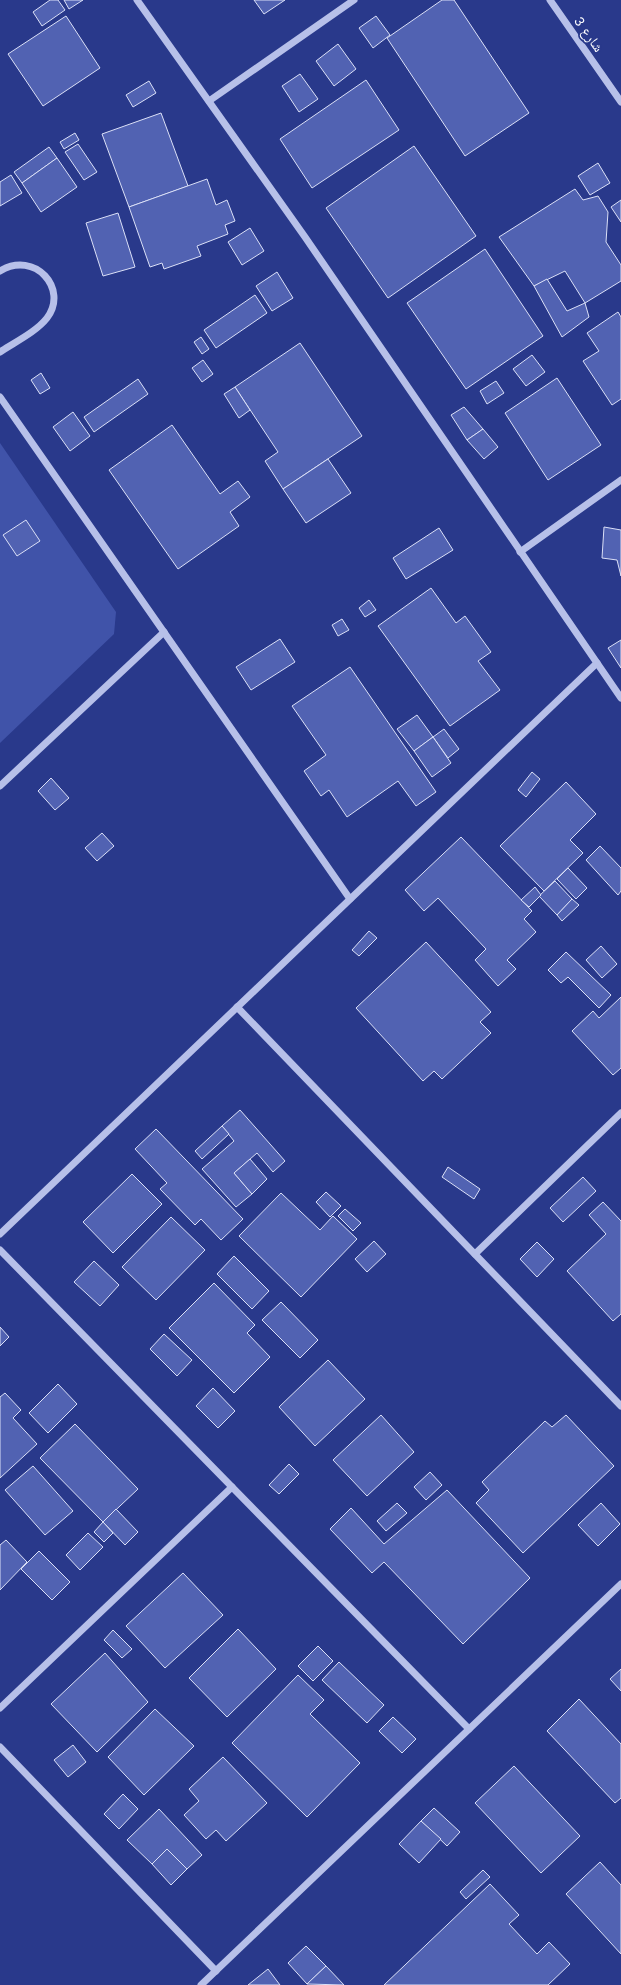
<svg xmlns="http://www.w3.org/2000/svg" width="621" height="1985" font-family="'Work Sans','Noto Naskh Arabic',sans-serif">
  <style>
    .green { fill: #4053a9 }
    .building { fill: #5162b2; stroke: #dbe0f7 }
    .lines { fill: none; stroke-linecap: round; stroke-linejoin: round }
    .minor { stroke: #b7c0e9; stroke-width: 7 }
    .labels { text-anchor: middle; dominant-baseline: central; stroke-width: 3.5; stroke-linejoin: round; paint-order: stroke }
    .street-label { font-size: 14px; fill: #fff; stroke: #29398b }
  </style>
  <rect width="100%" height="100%" fill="#29398b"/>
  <polygon class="green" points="0,443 116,612 114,634 0,743"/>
  <g class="building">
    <polygon points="50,0 58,0 65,10 42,26 33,12"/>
    <polygon points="64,0 83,0 69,9"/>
    <polygon points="254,0 285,0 264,14"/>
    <polygon points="442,0 454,0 529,113 465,156 387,38"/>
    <polygon points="66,16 100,68 43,106 8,54"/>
    <polygon points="376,16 390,35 373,48 359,28"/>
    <polygon points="338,44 356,69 334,86 316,61"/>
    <polygon points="300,74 318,99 299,112 282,86"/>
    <polygon points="366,80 399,130 312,188 280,139"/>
    <polygon points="149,81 156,93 133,107 126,95"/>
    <polygon points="161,113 188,186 129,207 102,134"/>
    <polygon points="75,133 79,140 64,149 60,142"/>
    <polygon points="78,144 97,172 84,180 65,152"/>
    <polygon points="414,146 476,236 388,298 326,208"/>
    <polygon points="49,147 57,158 22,183 14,172"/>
    <polygon points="57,158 77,187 41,212 22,183"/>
    <polygon points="598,163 610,183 590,195 578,176"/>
    <polygon points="11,175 22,193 0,206 0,182"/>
    <polygon points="207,179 216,205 227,200 235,221 225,225 228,234 197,246 201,256 164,269 162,263 150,267 129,207"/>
    <polygon points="575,189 583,200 598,196 608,212 606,242 621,265 621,281 585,303 565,271 534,286 499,237"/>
    <polygon points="621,200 621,222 611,207"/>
    <polygon points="118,213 135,267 103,276 86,223"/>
    <polygon points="250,228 264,251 242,265 228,242"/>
    <polygon points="485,249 543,336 466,389 407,303"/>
    <polygon points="277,272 293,298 272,311 256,286"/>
    <polygon points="547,279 567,311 585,303 589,317 562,337 534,286"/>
    <polygon points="255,295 267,313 216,348 204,330"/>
    <polygon points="618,312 621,317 621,399 612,405 583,361 599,351 587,333"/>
    <polygon points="201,337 209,349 202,354 194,342"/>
    <polygon points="300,343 362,436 283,489 265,461 278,452 235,387"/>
    <polygon points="532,355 545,372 526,386 513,369"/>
    <polygon points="203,360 213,374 202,382 192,368"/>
    <polygon points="41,373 50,388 40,394 31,380"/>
    <polygon points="557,378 601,445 548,480 505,413"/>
    <polygon points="138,379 148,394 94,432 84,417"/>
    <polygon points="496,381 504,393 487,404 480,391"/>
    <polygon points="235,387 250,410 239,418 224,394"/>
    <polygon points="464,407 483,429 467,440 451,415"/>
    <polygon points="73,412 90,436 70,451 53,427"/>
    <polygon points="172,425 220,494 238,481 250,497 230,512 239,526 178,569 109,470"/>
    <polygon points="483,429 498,447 484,459 467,440"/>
    <polygon points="328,459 351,493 306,523 283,489"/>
    <polygon points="26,520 40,541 17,556 3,535"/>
    <polygon points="604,527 621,530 621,576 617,560 602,558"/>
    <polygon points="439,528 453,550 406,579 393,558"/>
    <polygon points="431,588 456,623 465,616 491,652 478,661 500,690 450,726 378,626"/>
    <polygon points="369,600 376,610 365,617 359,608"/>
    <polygon points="342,619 349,630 338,636 332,625"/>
    <polygon points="280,639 295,662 251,690 236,667"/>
    <polygon points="621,640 621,668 608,648"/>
    <polygon points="350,667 436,792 416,806 398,781 347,817 329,790 321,796 304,771 326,755 292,706"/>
    <polygon points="417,715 433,737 414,751 397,729"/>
    <polygon points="444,729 459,749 448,758 433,737"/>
    <polygon points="433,737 451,763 432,777 414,751"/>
    <polygon points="532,772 540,779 526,797 518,790"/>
    <polygon points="51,778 69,798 55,810 38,791"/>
    <polygon points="566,782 596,814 570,840 583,853 544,891 500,846"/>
    <polygon points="102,833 114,846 97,861 85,848"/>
    <polygon points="461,837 532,911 524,919 536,932 507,960 516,969 498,986 475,960 486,949 438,898 424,911 405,890"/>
    <polygon points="600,846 621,868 621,891 618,895 586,860"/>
    <polygon points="568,868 587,888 576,899 557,879"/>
    <polygon points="555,881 572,899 557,915 539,896"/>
    <polygon points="535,887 541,895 529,907 521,900"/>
    <polygon points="572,899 579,905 562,921 557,915"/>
    <polygon points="369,931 377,938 359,956 352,950"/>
    <polygon points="426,942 491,1012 480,1022 491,1033 442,1079 434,1071 423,1081 356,1008"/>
    <polygon points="601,946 617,964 602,978 586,960"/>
    <polygon points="566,952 611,995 599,1008 568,977 561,983 548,970"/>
    <polygon points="621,997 621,1068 613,1075 572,1031 593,1011 599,1018"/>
    <polygon points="240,1110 285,1161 273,1172 257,1153 234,1173 252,1194 236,1207 202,1169 234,1141 222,1126"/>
    <polygon points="222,1126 229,1134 202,1159 195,1151"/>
    <polygon points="156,1129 243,1219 221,1240 201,1219 195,1225 160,1189 167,1183 135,1149"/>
    <polygon points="250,1159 267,1179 252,1194 234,1173"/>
    <polygon points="448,1167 480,1189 474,1199 442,1177"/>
    <polygon points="132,1174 162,1204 113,1253 83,1222"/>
    <polygon points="583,1177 596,1191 563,1222 550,1208"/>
    <polygon points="326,1192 341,1206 330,1217 316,1202"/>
    <polygon points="281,1193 320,1230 333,1216 357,1239 301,1297 239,1236"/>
    <polygon points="603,1202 621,1221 621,1314 613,1321 567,1271 606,1234 589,1215"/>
    <polygon points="345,1209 361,1223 353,1231 338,1216"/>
    <polygon points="171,1217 205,1250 156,1300 122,1267"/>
    <polygon points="374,1241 386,1254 367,1272 355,1259"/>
    <polygon points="537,1242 554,1259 537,1277 520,1259"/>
    <polygon points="234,1256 269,1291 252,1309 217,1274"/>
    <polygon points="94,1261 119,1285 100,1306 74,1282"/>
    <polygon points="214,1283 255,1325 247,1333 270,1357 234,1393 169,1328"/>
    <polygon points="281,1302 318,1340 300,1358 262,1320"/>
    <polygon points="0,1327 9,1337 0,1346"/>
    <polygon points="164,1334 192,1360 177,1376 150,1349"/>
    <polygon points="328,1360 365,1399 315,1446 279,1407"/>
    <polygon points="58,1384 77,1404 48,1433 29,1413"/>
    <polygon points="213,1388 235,1411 218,1428 196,1406"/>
    <polygon points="5,1393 21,1410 13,1418 37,1444 0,1478 0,1397"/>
    <polygon points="381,1415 414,1452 367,1496 333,1460"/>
    <polygon points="566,1415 614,1466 523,1553 476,1503 489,1490 482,1482 545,1421 552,1427"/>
    <polygon points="75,1424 138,1489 103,1522 40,1458"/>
    <polygon points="289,1464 299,1474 279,1494 269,1485"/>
    <polygon points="33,1466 73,1511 45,1535 5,1490"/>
    <polygon points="430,1472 442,1485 426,1500 414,1487"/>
    <polygon points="447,1490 530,1578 463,1644 384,1562 372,1573 330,1529 351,1508 384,1544"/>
    <polygon points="397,1503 407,1513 386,1531 377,1521"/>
    <polygon points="601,1503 620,1524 598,1546 578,1525"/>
    <polygon points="116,1509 138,1532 125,1545 103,1522"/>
    <polygon points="103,1522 113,1533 104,1542 94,1532"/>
    <polygon points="88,1533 103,1547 80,1570 66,1555"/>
    <polygon points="6,1540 27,1562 0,1590 0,1545"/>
    <polygon points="39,1551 70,1582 52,1600 21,1569"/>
    <polygon points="183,1573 223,1615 165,1668 126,1626"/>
    <polygon points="238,1629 276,1669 227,1717 189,1678"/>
    <polygon points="113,1630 132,1649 122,1658 104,1640"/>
    <polygon points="318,1646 333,1661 313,1681 298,1666"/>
    <polygon points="105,1653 148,1702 97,1752 51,1704"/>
    <polygon points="339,1662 384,1705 367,1723 322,1680"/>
    <polygon points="621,1669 621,1691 610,1679"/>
    <polygon points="298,1675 324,1700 310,1714 360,1763 307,1817 232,1743"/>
    <polygon points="579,1699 621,1744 621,1798 615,1803 547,1731"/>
    <polygon points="155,1709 194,1746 144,1795 108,1757"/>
    <polygon points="393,1717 416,1739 402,1753 379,1731"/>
    <polygon points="73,1745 86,1762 68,1777 54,1760"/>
    <polygon points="223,1757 267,1803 226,1841 216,1830 206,1839 184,1815 199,1801 189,1789"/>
    <polygon points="514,1766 580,1836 541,1873 475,1803"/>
    <polygon points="123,1794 138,1809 119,1829 104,1814"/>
    <polygon points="434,1808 460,1832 447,1846 421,1821"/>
    <polygon points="159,1809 202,1855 187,1869 167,1849 152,1864 127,1840"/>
    <polygon points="421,1821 441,1839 419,1863 399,1844"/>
    <polygon points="167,1849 187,1869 171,1885 152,1864"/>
    <polygon points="600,1862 621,1885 621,1954 566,1894"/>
    <polygon points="483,1870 490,1877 466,1899 460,1892"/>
    <polygon points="490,1884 519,1915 509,1924 537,1954 549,1942 570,1964 548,1985 384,1985"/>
    <polygon points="306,1946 326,1966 307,1984 288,1963"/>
    <polygon points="326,1966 344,1985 307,1984"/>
    <polygon points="268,1969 280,1985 248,1985"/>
  </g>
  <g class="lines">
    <g class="minor">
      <polyline points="137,0 305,237 621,698"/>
      <polyline points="550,0 621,102"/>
      <polyline points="209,101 354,0"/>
      <path d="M0 271C35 250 69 289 47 318 36 332 15 342 0 352"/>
      <polyline points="0,397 350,899"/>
      <polyline points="520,552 621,480"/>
      <polyline points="0,786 164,632"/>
      <polyline points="237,1007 621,1406"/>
      <polyline points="0,1234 597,663"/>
      <polyline points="0,1250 469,1729"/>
      <polyline points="475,1254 621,1113"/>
      <polyline points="0,1708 232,1487"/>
      <polyline points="0,1747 216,1971"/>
      <polyline points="201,1985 621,1584"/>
    </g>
  </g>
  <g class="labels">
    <g class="street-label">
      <text transform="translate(589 34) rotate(55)">شارع 3</text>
    </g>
  </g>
</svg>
